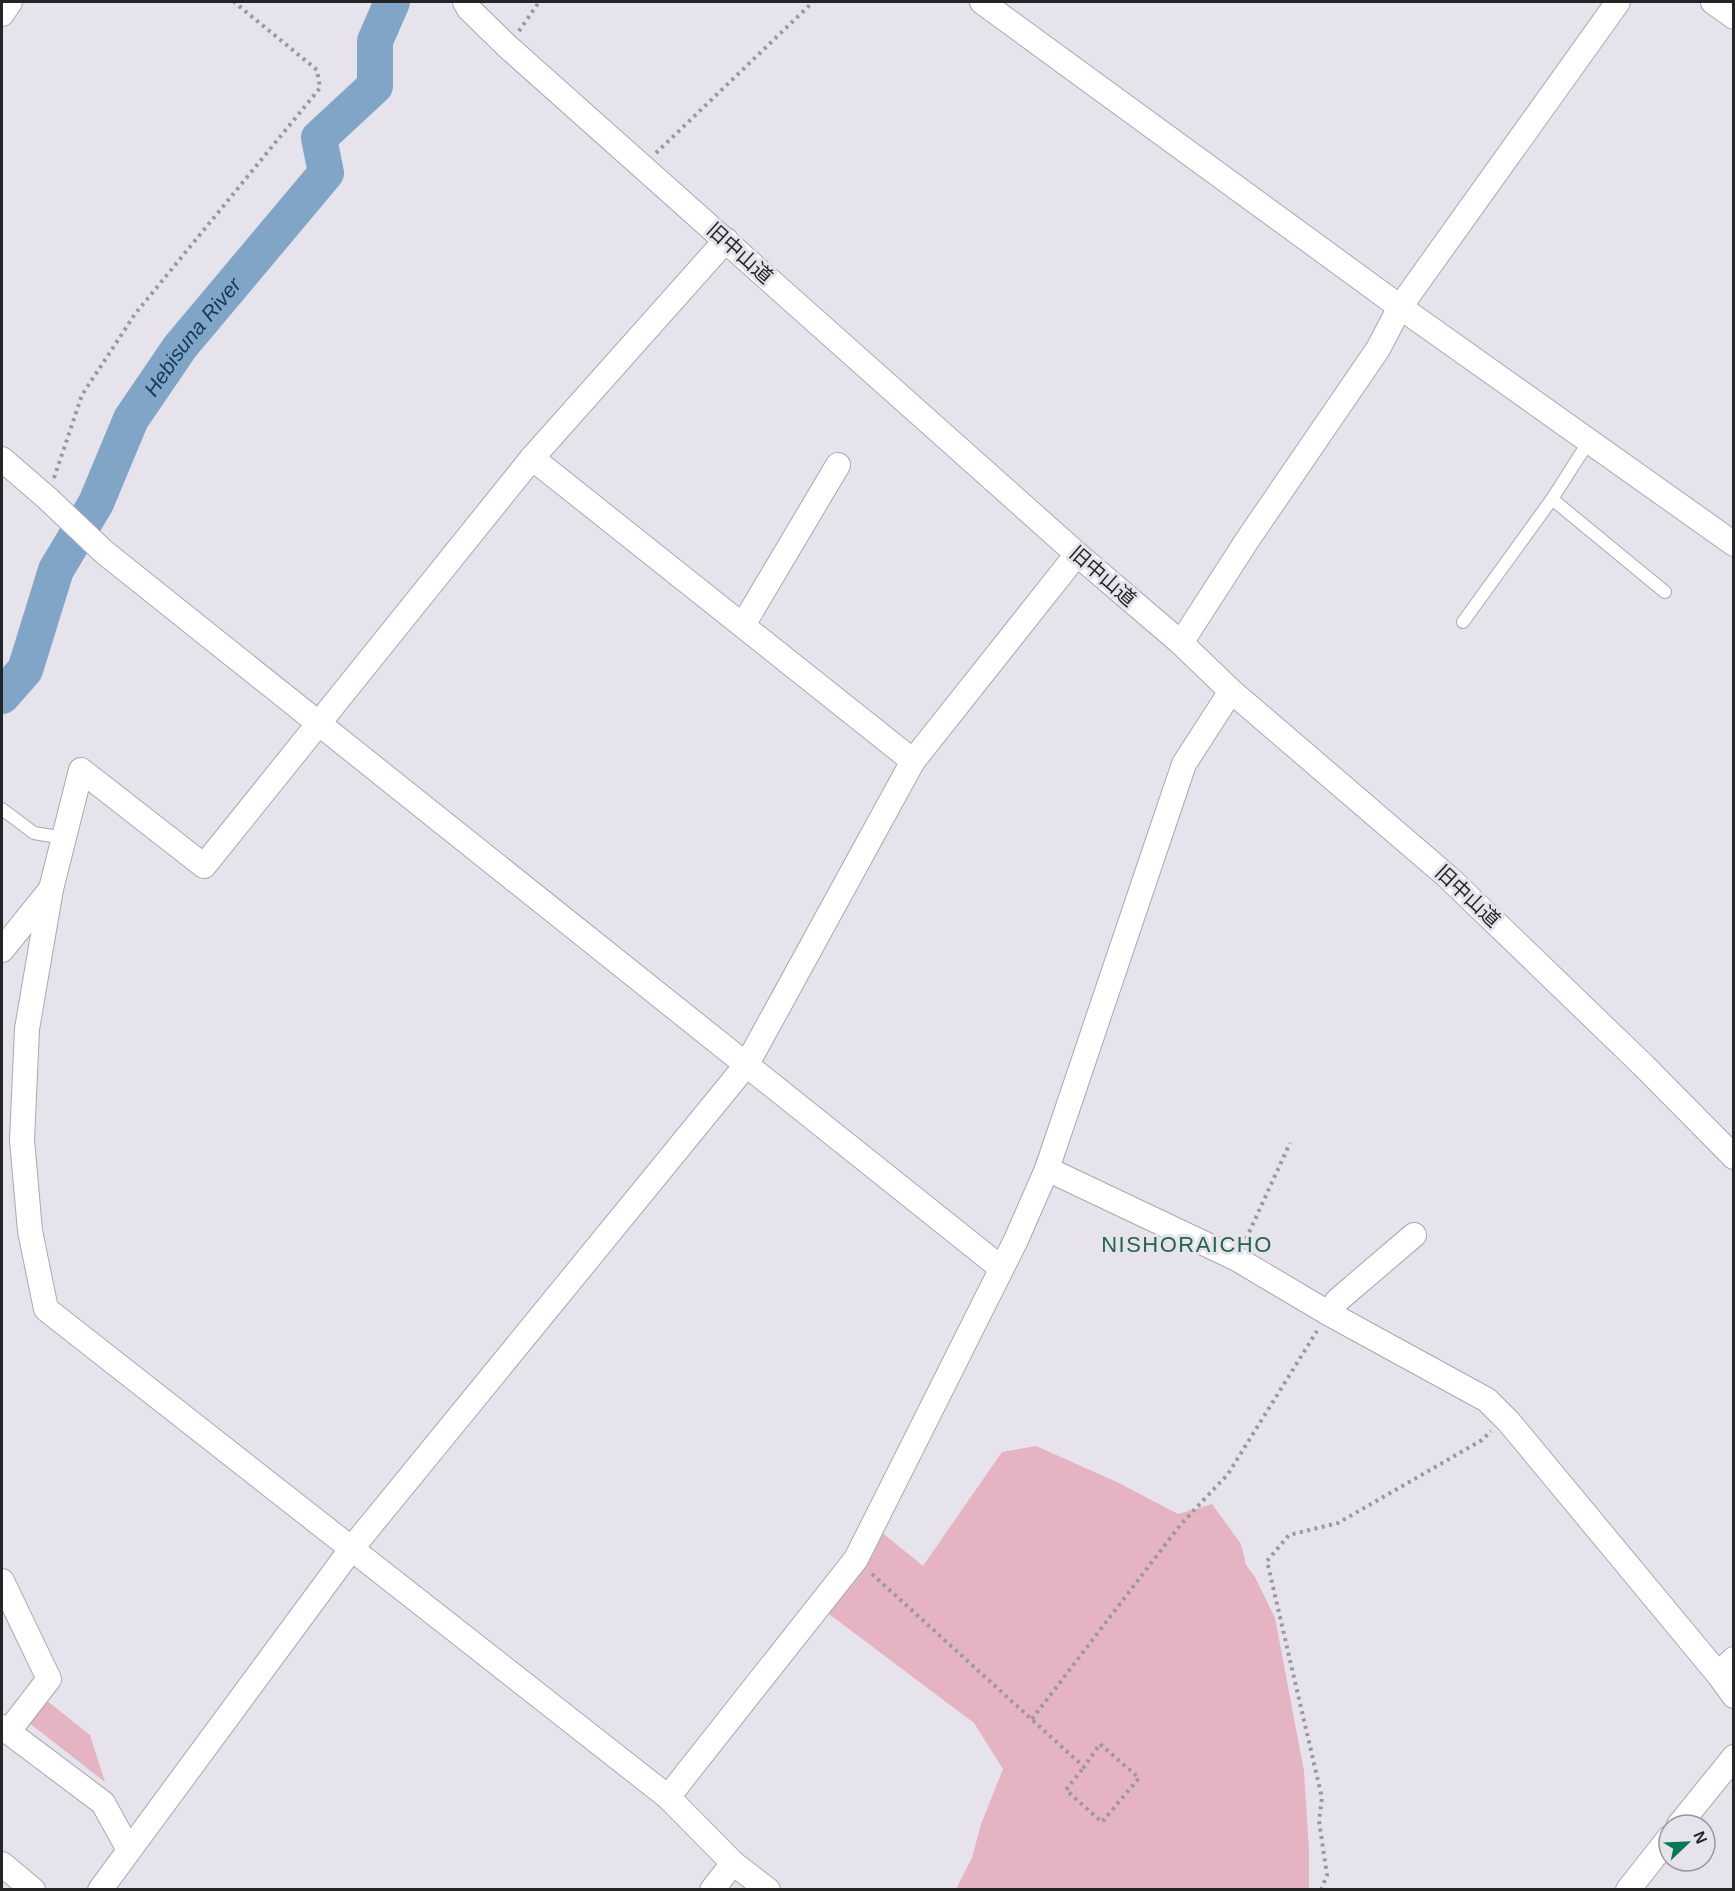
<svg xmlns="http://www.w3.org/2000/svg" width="1735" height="1891" font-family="Helvetica,'Noto Sans JP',sans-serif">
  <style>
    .green { fill: #e5b3c1 }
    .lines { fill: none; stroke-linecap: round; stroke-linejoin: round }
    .river { stroke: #81a5c7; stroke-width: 36 }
    .lane-casing { stroke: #aba7b0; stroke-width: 14 }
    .street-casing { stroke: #aba7b0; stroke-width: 26 }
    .path { stroke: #9a979f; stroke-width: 4; stroke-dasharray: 3 4.5; stroke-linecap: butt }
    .lane { stroke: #fff; stroke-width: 12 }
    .street { stroke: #fff; stroke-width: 24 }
    .labels { text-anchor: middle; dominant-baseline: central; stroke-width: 6; stroke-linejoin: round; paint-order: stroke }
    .street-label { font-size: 20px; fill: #252427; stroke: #e7e3ed }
    .water-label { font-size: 21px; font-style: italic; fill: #113a5c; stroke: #e7e3ed }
    .quarter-label { font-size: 22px; letter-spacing: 1.5px; fill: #23654a; stroke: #e7e3ed }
  </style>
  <rect width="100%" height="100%" fill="#e7e3ed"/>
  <g class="green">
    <polygon points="1036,1446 1117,1482 1178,1514 1212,1504 1241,1544 1246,1565 1255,1577 1275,1618 1304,1771 1309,1850 1309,1889 956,1889 972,1858 981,1824 1003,1769 974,1723 825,1611 880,1531 923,1566 1002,1452"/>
    <polygon points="46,1700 90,1735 105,1782 28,1722"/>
  </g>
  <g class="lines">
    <path class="river" id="s1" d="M2 696 25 670 56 570 96 503 131 419 180 347 326 173 319 138 375 86V41L392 2"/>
    <defs>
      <g id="lane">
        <polyline points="1552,499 1665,592"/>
        <polyline points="1463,622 1552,499 1589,441"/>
        <polyline points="2,809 34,833 64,838"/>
      </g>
      <g id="street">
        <polyline points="465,2 469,9 508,47 1077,554 1181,643 1231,691 1448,877 1643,1065 1734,1157"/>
        <polyline points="982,2 1400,307 1734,544"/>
        <polyline points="1713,2 1734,17"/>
        <polyline points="2,14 10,2"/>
        <polyline points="532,458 913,761"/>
        <polyline points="2,459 47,498 104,552 1001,1268"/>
        <polyline points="743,625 838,465"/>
        <polyline points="1181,643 1248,539 1378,349 1400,307 1618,2"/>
        <polyline points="51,889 27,1029 22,1140 30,1231 46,1309 668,1797 733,1863 768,1890"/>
        <polyline points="2,950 51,889 81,770 204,866 532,458 726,240"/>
        <polyline points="1047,1169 1237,1259 1328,1313 1487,1400 1509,1422 1718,1674 1734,1696"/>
        <polyline points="1328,1313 1338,1300 1414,1235"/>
        <polyline points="2,1581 49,1679 8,1732"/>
        <polyline points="1718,1674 1734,1659"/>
        <polyline points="2,1727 103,1803 129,1850"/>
        <polyline points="668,1797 856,1559 1016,1240 1047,1169 1184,764 1231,691"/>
        <polyline points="1679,1825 1734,1757"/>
        <polyline points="2,1864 33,1890"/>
        <polyline points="100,1890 352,1548 747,1064 913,761 1077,554"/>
        <polyline points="712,1890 733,1863"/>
        <polyline points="1628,1890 1669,1838"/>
      </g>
    </defs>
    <use href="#lane" class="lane-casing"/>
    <use href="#street" class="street-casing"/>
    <g class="path">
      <polyline points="519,31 539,2"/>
      <polyline points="656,153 813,2"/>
      <polyline points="54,478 82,395 135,314 320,88 317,70 234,2"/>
      <polyline points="1246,1239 1290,1143"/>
      <polyline points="872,1574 1084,1767 1100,1744 1139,1778 1102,1822 1066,1790 1084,1767"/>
      <polyline points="1032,1719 1181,1524 1228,1474 1317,1331"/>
      <polyline points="1321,1890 1327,1875 1319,1821 1322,1798 1267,1561 1289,1535 1338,1523 1482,1440 1491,1431"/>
    </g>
    <use href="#lane" class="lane"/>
    <use href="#street" class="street"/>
  </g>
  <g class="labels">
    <g class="street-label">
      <text transform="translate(740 253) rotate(42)">旧中山道</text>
      <text transform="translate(1103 576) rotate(41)">旧中山道</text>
      <text transform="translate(1468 896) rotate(43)">旧中山道</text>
    </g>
    <g class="water-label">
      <text stroke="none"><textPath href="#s1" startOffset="411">Hebisuna River</textPath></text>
    </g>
    <g class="quarter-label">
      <text x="1187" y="1244">NISHORAICHO</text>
    </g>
  </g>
  <rect width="1735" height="1891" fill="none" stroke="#252427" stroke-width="6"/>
  <g transform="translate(1687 1843) rotate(67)"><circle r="28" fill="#e7e3ed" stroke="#99979e" stroke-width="1.5"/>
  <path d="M0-4.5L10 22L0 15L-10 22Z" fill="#057955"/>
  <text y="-9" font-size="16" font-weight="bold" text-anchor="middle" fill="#252427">N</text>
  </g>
</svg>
